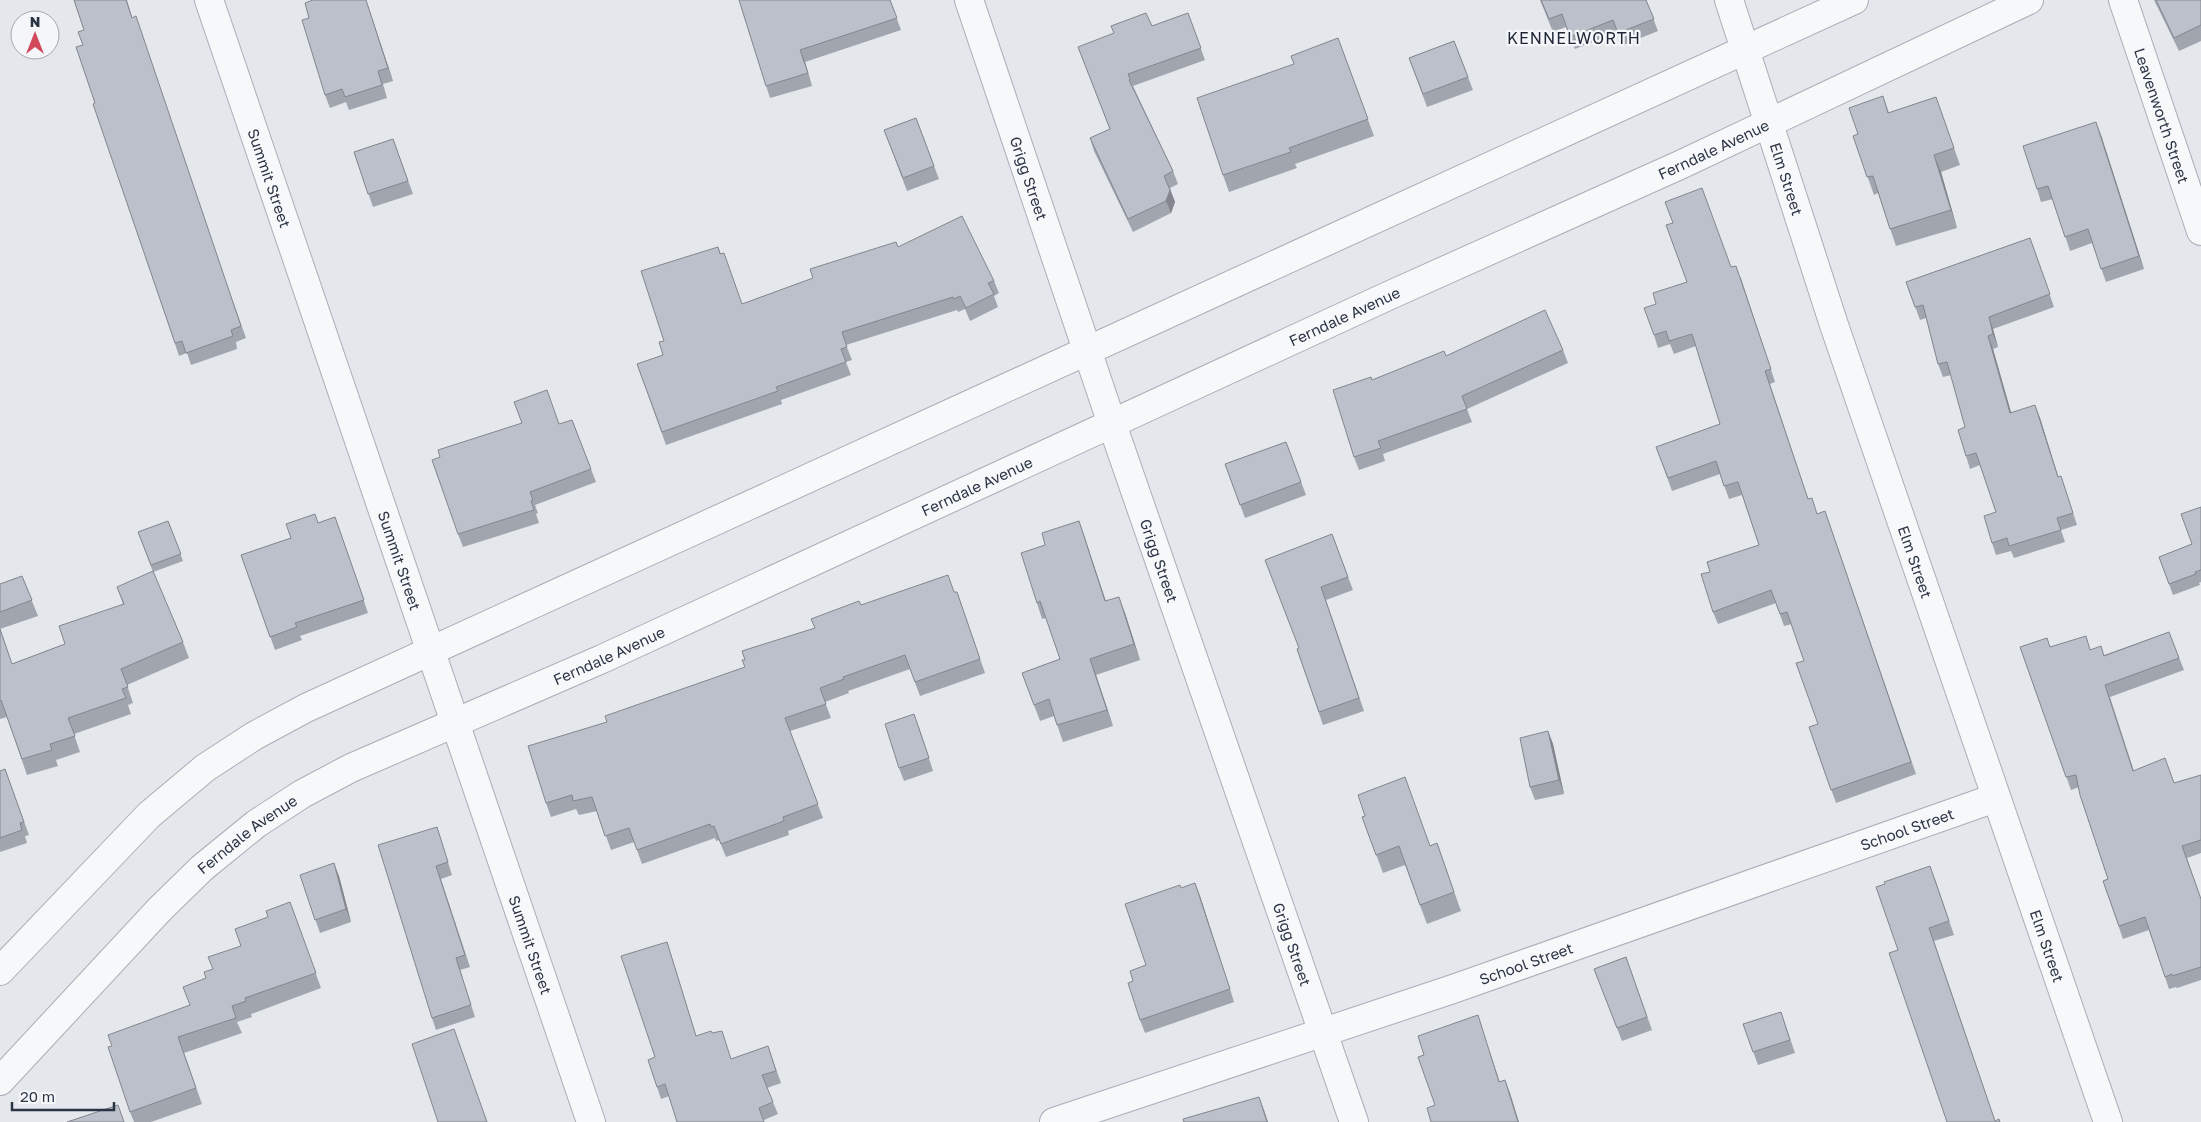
<svg xmlns="http://www.w3.org/2000/svg" width="2201" height="1122" font-family="'Golos Text',sans-serif">
  <style>
    .lines { fill: none; stroke-linecap: round; stroke-linejoin: round }
    .minor-casing { stroke: #a9aeb7; stroke-width: 30 }
    .minor { stroke: #f7f8fa; stroke-width: 28 }
    .wall { fill: #a1a5ae }
    .shaded-wall { fill: #83868d }
    .building { fill: #bbc0ca; stroke: #83868d }
    .labels { text-anchor: middle; dominant-baseline: central; stroke-width: 4.5; stroke-linejoin: round; paint-order: stroke }
    .street-label { font-size: 15px; fill: #2b3445; stroke: #f4f6f9 }
    .neighbourhood-label { font-size: 16px; letter-spacing: 1px; fill: #1d2536; stroke: #f4f6f9 }
  </style>
  <rect width="100%" height="100%" fill="#e4e7ec"/>
  <g class="lines">
    <defs>
      <g id="minor">
        <path id="s1" d="M209 0 591 1122"/>
        <path id="s2" d="M969 0 1112 424 1354 1122"/>
        <path id="s3" d="M1729 0 1834 325 2108 1122"/>
        <path id="s4" d="M2123 0 2201 231"/>
        <polyline points="0,971 149,815 205,768 254,736 306,708 1854,0"/>
        <path id="s5" d="M0 1081 160 909 202 868 256 824 302 794 351 768 602 659 1388 296 1680 165 2029 0"/>
        <path id="s6" d="M1054 1122 1453 989 1995 798"/>
      </g>
    </defs>
    <use href="#minor" class="minor-casing"/>
    <use href="#minor" class="minor"/>
  </g>
  <g class="wall">
    <polygon points="74,0 127,0 132,17 246,338 236,342 237,349 191,365 187,353 179,356 95,103 83,45 84,30"/>
    <polygon points="366,0 393,81 383,84 387,98 349,110 346,102 330,108 325,95"/>
    <polygon points="739,0 890,0 901,30 805,62 812,86 770,98"/>
    <polygon points="1540,0 1646,0 1658,31 1623,45 1618,32 1575,49 1566,27 1553,32"/>
    <polygon points="2154,0 2201,0 2201,41 2179,51"/>
    <polygon points="1188,13 1205,60 1133,86 1173,171 1178,184 1170,188 1175,202 1171,213 1133,232 1094,151 1090,138 1110,129 1078,47 1152,26"/>
    <polygon points="1338,38 1374,136 1295,164 1297,168 1229,192 1223,175 1294,64"/>
    <polygon points="1454,41 1473,90 1427,107 1409,58"/>
    <polygon points="1883,96 1889,113 1936,97 1960,165 1941,172 1957,228 1896,246 1878,193 1874,195 1853,136 1858,134"/>
    <polygon points="916,118 939,179 907,191 884,130"/>
    <polygon points="2101,135 2144,269 2106,282 2092,243 2070,251 2053,199 2041,202 2037,189"/>
    <polygon points="393,139 413,194 373,207 354,152"/>
    <polygon points="2030,238 2054,307 1993,329 1998,347 1993,349 2011,413 2040,418 2058,476 2065,488 2077,525 2061,530 2065,542 2014,558 2011,551 1996,555 1992,543 1996,512 1980,465 1970,469 1966,456 1965,427 1951,375 1943,377 1938,364 1926,318 1920,320 1906,282"/>
    <polygon points="718,247 742,304 898,247 994,281 999,293 994,296 998,307 970,321 965,309 958,312 957,310 846,345 852,360 846,362 851,375 781,400 782,404 666,445 637,364 663,355 664,341"/>
    <polygon points="1731,267 1741,278 1775,382 1770,384 1808,499 1817,514 1825,511 1916,774 1836,803 1809,727 1818,724 1804,661 1792,624 1784,626 1776,603 1718,624 1713,612 1710,572 1759,545 1742,495 1729,499 1720,474 1672,491 1656,447 1720,424 1696,346 1674,354 1670,344 1658,348 1654,335 1656,304"/>
    <polygon points="1563,350 1568,363 1467,409 1472,422 1383,454 1385,461 1359,470 1354,457 1372,380 1446,356"/>
    <polygon points="572,420 596,482 535,505 538,513 536,514 539,523 463,547 458,534 559,424"/>
    <polygon points="1286,442 1306,495 1245,518 1225,464"/>
    <polygon points="2201,507 2201,582 2199,583 2200,585 2173,595 2159,557 2192,544"/>
    <polygon points="335,517 368,613 300,636 302,640 275,650 241,555 291,538 318,523"/>
    <polygon points="168,521 183,561 153,572 138,532"/>
    <polygon points="1079,521 1106,601 1125,613 1140,660 1096,675 1113,726 1063,742 1054,716 1040,721 1022,673 1060,659 1046,618 1042,619 1037,603 1045,545"/>
    <polygon points="1332,534 1353,590 1326,600 1364,711 1323,725 1297,649 1299,649"/>
    <polygon points="22,576 38,616 0,629 12,664 65,644 123,604 117,587 183,642 189,658 127,685 133,703 128,705 131,714 74,734 80,752 56,760 58,766 27,775 7,717 0,719 0,584"/>
    <polygon points="957,592 985,673 920,696 910,669 848,691 849,693 825,702 831,718 790,731 823,818 788,831 789,835 726,857 719,840 716,841 715,838 642,864 634,842 611,850 597,811 579,815 576,809 551,817 546,803 607,722 745,667 745,660 815,628 861,605"/>
    <polygon points="2169,632 2184,670 2110,697 2134,771 2174,783 2201,775 2201,853 2187,858 2201,899 2201,980 2177,988 2176,987 2169,989 2149,930 2123,939 2103,881 2108,879 2079,787 2071,790 2020,647 2091,649 2104,655"/>
    <polygon points="919,727 933,771 904,781 899,768"/>
    <polygon points="1548,731 1553,744 1564,794 1535,800 1530,787"/>
    <polygon points="5,769 29,835 25,836 27,843 0,852 0,771"/>
    <polygon points="1362,817 1430,846 1437,843 1461,911 1427,924 1405,865 1383,873"/>
    <polygon points="437,827 452,875 441,879 470,967 460,970 475,1017 436,1030 432,1018"/>
    <polygon points="300,875 339,876 351,922 320,933"/>
    <polygon points="1935,879 1954,935 1934,941 1995,1121 2001,1122 1947,1122 1898,950 1885,884"/>
    <polygon points="1181,888 1200,896 1234,1002 1145,1033 1140,1020 1133,981 1146,965"/>
    <polygon points="290,902 321,988 251,1014 252,1017 237,1022 242,1033 184,1053 202,1104 151,1122 134,1122 130,1112 112,1046 190,1005 213,969 241,946 268,917"/>
    <polygon points="667,942 696,1036 712,1033 731,1059 768,1046 781,1083 767,1088 778,1114 764,1120 669,1096 661,1099 657,1087 655,1057"/>
    <polygon points="1626,957 1652,1030 1622,1041 1594,969"/>
    <polygon points="1781,1012 1795,1053 1758,1065 1743,1024"/>
  </g>
  <g class="shaded-wall">
    <polygon points="366,0 393,81 388,68"/>
    <polygon points="800,50 805,62 812,86 808,73"/>
    <polygon points="2096,122 2101,135 2144,269 2139,256"/>
    <polygon points="1934,155 1941,172 1957,228 1951,210"/>
    <polygon points="1170,190 1175,202 1171,213 1166,201"/>
    <polygon points="1989,317 1993,329 1998,347 1993,334"/>
    <polygon points="1988,336 1993,349 2015,426 2010,413"/>
    <polygon points="2035,405 2040,418 2062,489 2058,477"/>
    <polygon points="1079,521 1085,538 1111,618 1105,601"/>
    <polygon points="1119,597 1125,613 1140,660 1134,644"/>
    <polygon points="1090,659 1096,675 1113,726 1107,710"/>
    <polygon points="1548,731 1553,744 1564,794 1559,780"/>
    <polygon points="334,863 339,876 351,922 346,909"/>
    <polygon points="1195,883 1200,896 1234,1002 1230,989"/>
    <polygon points="1478,1015 1482,1028 1504,1095 1499,1082"/>
    <polygon points="1505,1080 1510,1093 1519,1122 1518,1122"/>
    <polygon points="1259,1097 1264,1110 1268,1122 1267,1122"/>
  </g>
  <g class="building">
    <polygon points="74,0 126,0 132,18 136,16 241,326 231,330 233,336 186,353 182,341 175,343 93,104 95,103 76,47 83,45 78,32 84,30"/>
    <polygon points="313,0 366,0 388,68 378,71 382,85 345,97 342,89 325,95 302,20 309,18 305,3"/>
    <polygon points="739,0 890,0 897,18 800,50 808,73 766,86"/>
    <polygon points="1541,0 1646,0 1654,19 1618,33 1613,20 1570,37 1562,14 1549,19"/>
    <polygon points="2156,0 2201,0 2201,25 2174,38"/>
    <polygon points="1146,13 1152,26 1188,13 1201,48 1128,74 1130,79 1129,80 1173,171 1164,176 1170,190 1166,201 1128,219 1090,138 1110,129 1078,47 1114,33 1111,26"/>
    <polygon points="1338,38 1368,119 1289,148 1291,152 1223,175 1197,98 1294,64 1291,56"/>
    <polygon points="1454,41 1468,77 1423,94 1409,58"/>
    <polygon points="1883,96 1888,113 1936,97 1954,148 1934,155 1951,210 1890,229 1873,176 1867,177 1853,136 1858,134 1849,108"/>
    <polygon points="916,118 934,166 903,178 884,130"/>
    <polygon points="2096,122 2139,256 2101,269 2088,229 2065,237 2048,186 2037,189 2023,146"/>
    <polygon points="393,139 408,181 368,194 354,152"/>
    <polygon points="1702,188 1731,267 1736,266 1771,369 1765,371 1808,499 1812,498 1817,514 1825,511 1911,762 1831,790 1809,727 1818,724 1796,663 1804,661 1787,612 1780,614 1771,590 1713,612 1701,574 1710,572 1707,562 1759,545 1738,482 1724,486 1716,461 1668,478 1656,447 1720,424 1692,334 1669,341 1666,331 1654,335 1644,308 1656,304 1653,293 1687,282 1666,225 1673,223 1665,202"/>
    <polygon points="962,216 994,281 988,283 994,294 966,308 960,296 954,299 953,297 842,332 847,347 841,349 846,362 776,387 778,391 662,432 637,364 663,355 659,342 664,341 641,271 718,247 720,254 724,253 742,304 813,278 810,269 896,242 898,247"/>
    <polygon points="2030,238 2050,294 1989,317 1993,334 1988,336 2010,413 2035,405 2058,477 2061,476 2073,513 2057,518 2061,530 2009,546 2007,538 1992,543 1984,516 1996,512 1976,453 1966,456 1958,430 1965,427 1947,362 1938,364 1923,305 1915,307 1906,282"/>
    <polygon points="1545,310 1563,350 1462,396 1467,409 1378,441 1381,448 1354,457 1333,390 1371,377 1372,380 1444,351 1446,356"/>
    <polygon points="547,390 559,424 572,420 591,469 530,492 533,500 531,501 534,510 458,534 432,460 440,457 438,450 522,423 514,402"/>
    <polygon points="1286,442 1301,482 1240,505 1225,464"/>
    <polygon points="2201,507 2201,570 2195,572 2196,574 2169,584 2159,557 2192,544 2181,514"/>
    <polygon points="315,514 318,523 335,517 364,600 295,623 297,627 270,637 241,555 291,538 286,524"/>
    <polygon points="168,521 181,554 151,565 138,532"/>
    <polygon points="1079,521 1105,601 1119,597 1134,644 1090,659 1107,710 1057,725 1049,699 1034,705 1022,673 1060,659 1040,601 1037,603 1021,553 1045,545 1042,533"/>
    <polygon points="1332,534 1348,577 1321,587 1359,698 1319,712 1297,649 1299,648 1265,560"/>
    <polygon points="153,571 183,642 121,669 128,687 122,689 126,698 68,718 75,736 50,744 52,750 22,759 1,700 0,701 0,629 12,664 65,644 59,626 124,604 117,587"/>
    <polygon points="948,575 954,592 957,592 980,659 915,682 905,655 843,677 844,679 820,688 826,704 785,718 818,804 783,817 784,821 721,844 714,826 711,827 710,824 637,850 629,828 605,836 592,797 573,801 572,795 546,803 528,746 607,722 605,716 745,667 742,660 745,660 742,651 815,628 811,619 859,601 861,605"/>
    <polygon points="22,576 32,600 0,612 0,584"/>
    <polygon points="2169,632 2179,658 2105,685 2133,771 2165,758 2174,783 2201,775 2201,840 2182,846 2201,899 2201,967 2172,976 2172,974 2165,977 2145,917 2119,926 2103,881 2108,879 2080,795 2076,775 2066,777 2020,647 2047,638 2050,647 2086,636 2090,650 2101,646 2104,656"/>
    <polygon points="914,714 929,758 899,768 885,724"/>
    <polygon points="1548,731 1559,780 1530,787 1520,738"/>
    <polygon points="5,769 24,822 20,823 22,830 0,838 0,771"/>
    <polygon points="1405,777 1430,846 1437,843 1454,892 1420,905 1399,846 1376,855 1362,817 1365,816 1358,795"/>
    <polygon points="437,827 448,862 436,866 465,955 456,958 471,1005 432,1018 378,845"/>
    <polygon points="334,863 346,909 315,920 300,875"/>
    <polygon points="1930,866 1949,921 1929,928 1995,1121 1999,1119 2000,1122 1947,1122 1889,953 1898,950 1876,887 1885,884 1884,882"/>
    <polygon points="1195,883 1230,989 1140,1020 1128,983 1133,981 1130,971 1146,965 1125,904 1180,885 1181,888"/>
    <polygon points="290,902 316,973 245,998 246,1001 232,1006 236,1018 178,1037 196,1088 130,1112 108,1047 112,1046 108,1035 190,1005 183,987 206,978 204,972 213,969 208,957 241,946 235,929 268,917 266,911"/>
    <polygon points="667,942 696,1036 711,1031 712,1033 722,1031 731,1059 768,1046 776,1071 762,1075 773,1102 759,1108 764,1122 677,1122 665,1084 657,1087 648,1060 655,1057 621,956"/>
    <polygon points="1626,957 1647,1017 1617,1028 1594,969"/>
    <polygon points="1781,1012 1790,1040 1753,1052 1743,1024"/>
    <polygon points="1478,1015 1499,1082 1505,1080 1518,1122 1431,1122 1427,1108 1435,1105 1418,1057 1424,1055 1418,1036"/>
    <polygon points="454,1029 487,1122 438,1122 412,1044"/>
    <polygon points="1259,1097 1267,1122 1184,1122 1183,1119"/>
    <polygon points="118,1105 124,1122 67,1122"/>
  </g>
  <g class="labels">
    <g class="street-label">
      <text stroke="none"><textPath href="#s4" startOffset="122">Leavenworth Street</textPath></text>
      <text stroke="none"><textPath href="#s5" startOffset="1970">Ferndale Avenue</textPath></text>
      <text stroke="none"><textPath href="#s1" startOffset="188">Summit Street</textPath></text>
      <text stroke="none"><textPath href="#s3" startOffset="188">Elm Street</textPath></text>
      <text stroke="none"><textPath href="#s2" startOffset="188">Grigg Street</textPath></text>
      <text stroke="none"><textPath href="#s5" startOffset="1565">Ferndale Avenue</textPath></text>
      <text stroke="none"><textPath href="#s5" startOffset="1160">Ferndale Avenue</textPath></text>
      <text stroke="none"><textPath href="#s1" startOffset="592">Summit Street</textPath></text>
      <text stroke="none"><textPath href="#s2" startOffset="592">Grigg Street</textPath></text>
      <text stroke="none"><textPath href="#s3" startOffset="592">Elm Street</textPath></text>
      <text stroke="none"><textPath href="#s5" startOffset="755">Ferndale Avenue</textPath></text>
      <text stroke="none"><textPath href="#s6" startOffset="902">School Street</textPath></text>
      <text stroke="none"><textPath href="#s5" startOffset="350">Ferndale Avenue</textPath></text>
      <text stroke="none"><textPath href="#s2" startOffset="998">Grigg Street</textPath></text>
      <text stroke="none"><textPath href="#s1" startOffset="998">Summit Street</textPath></text>
      <text stroke="none"><textPath href="#s3" startOffset="998">Elm Street</textPath></text>
      <text stroke="none"><textPath href="#s6" startOffset="498">School Street</textPath></text>
    </g>
    <g class="neighbourhood-label">
      <text x="1574" y="38">KENNELWORTH</text>
    </g>
  </g>
  <g transform="translate(35 35)"><circle r="24" fill="#f4f6f9" stroke="#a4a8b1"/>
  <path d="M0-4L9 19L0 12L-9 19Z" fill="#d1495b"/>
  <text y="-8" font-size="14" font-weight="bold" text-anchor="middle" fill="#2b3445">N</text>
  </g>
  <path d="M12 1102v8h102v-8" fill="none" stroke="#2b3445" stroke-width="2.5"/>
  <text x="20" y="1102" font-size="15" fill="#2b3445" stroke="#f4f6f9" stroke-width="4" paint-order="stroke">20 m</text>
</svg>
